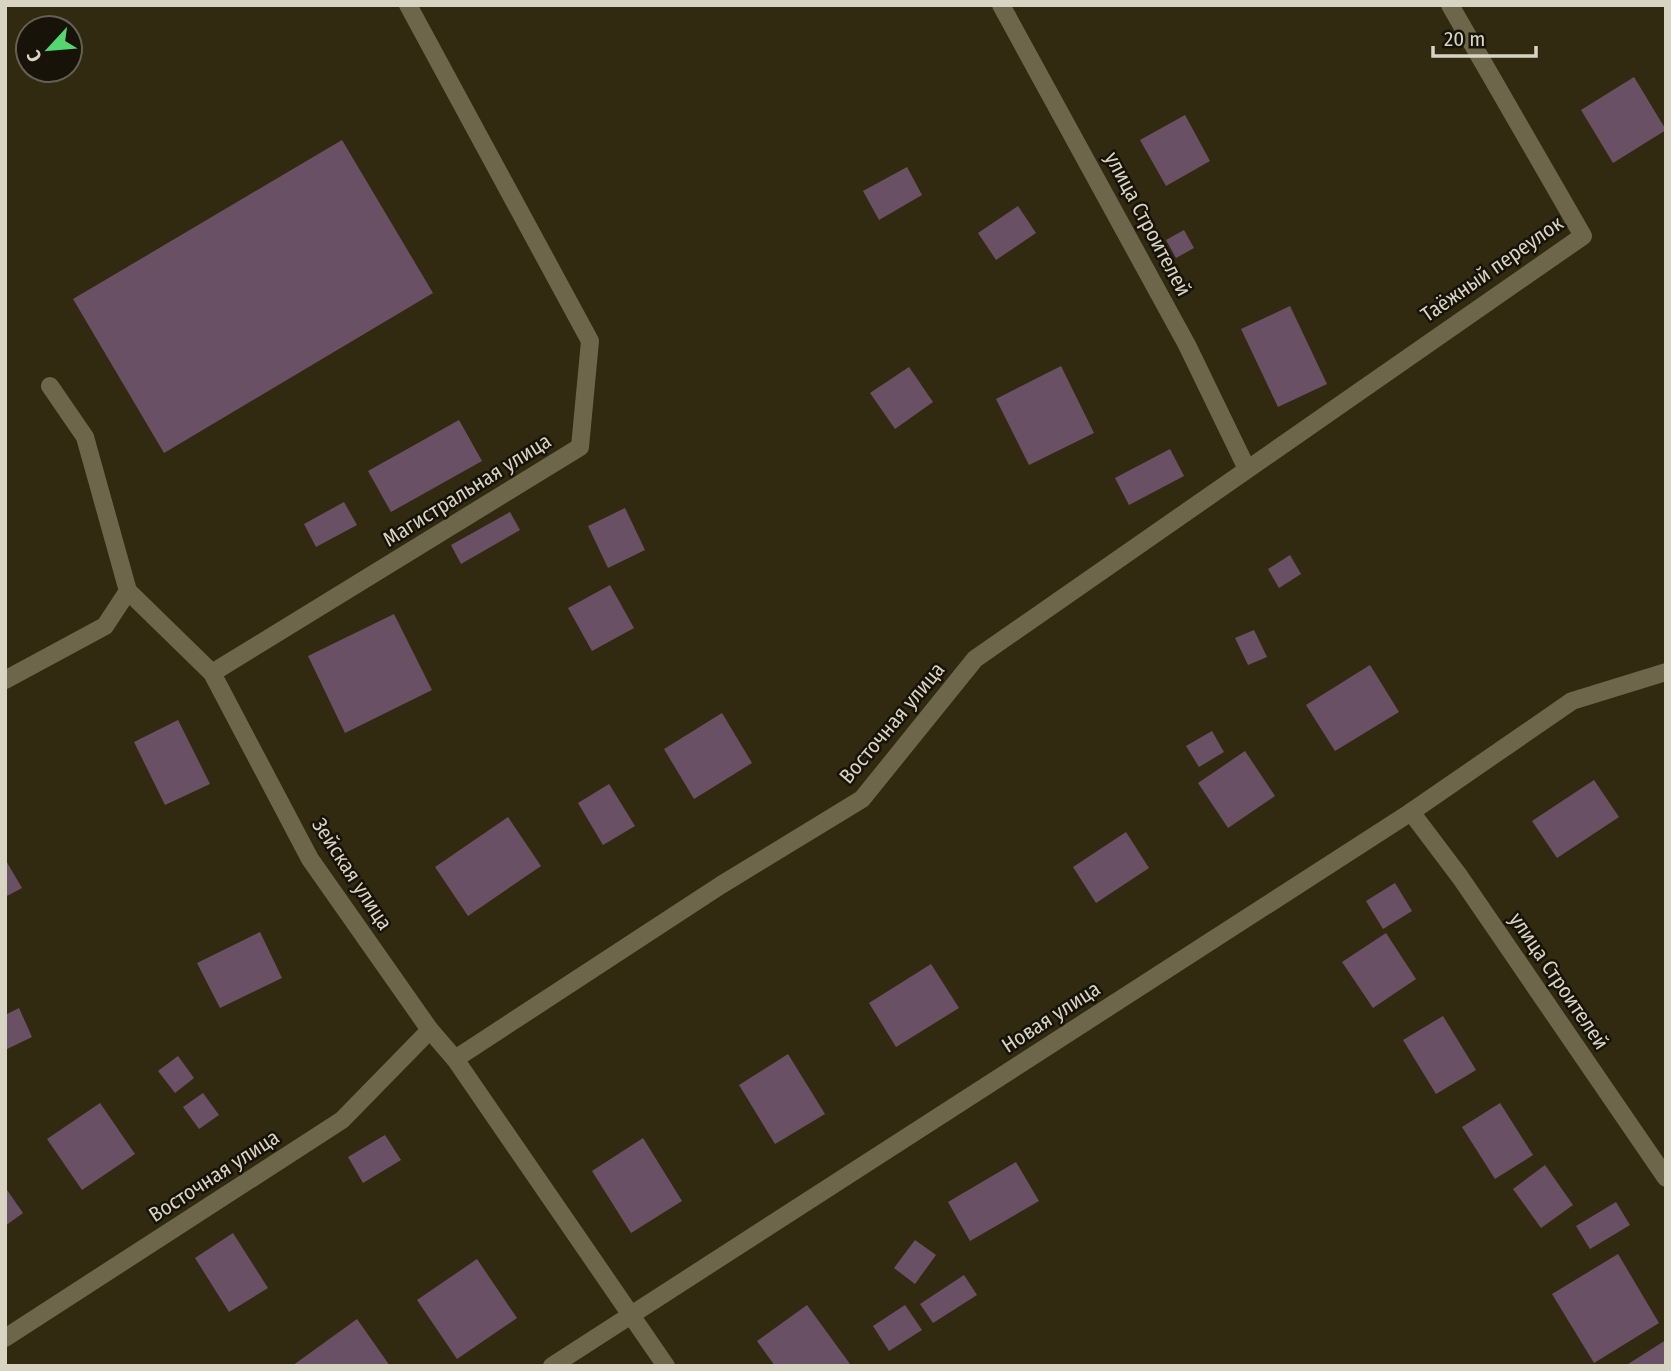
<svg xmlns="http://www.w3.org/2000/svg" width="1671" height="1371" font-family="'Fira Sans Condensed',sans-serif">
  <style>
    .building { fill: #6a5064 }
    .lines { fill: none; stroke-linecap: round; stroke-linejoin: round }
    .street { stroke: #6e664a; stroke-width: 18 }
    .labels { text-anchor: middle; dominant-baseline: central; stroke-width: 5; stroke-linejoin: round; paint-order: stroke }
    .street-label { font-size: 21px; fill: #d8d4c4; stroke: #171308 }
  </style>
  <rect width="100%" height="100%" fill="#322a10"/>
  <g class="building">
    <polygon points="1634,77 1666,130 1613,163 1581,110"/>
    <polygon points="1185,115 1210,161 1166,186 1140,140"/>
    <polygon points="342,140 433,293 164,453 73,299"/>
    <polygon points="907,167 922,195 879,220 863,191"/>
    <polygon points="1018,206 1036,233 996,260 978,233"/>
    <polygon points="1184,230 1194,248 1176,258 1166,240"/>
    <polygon points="1290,306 1327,384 1278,407 1241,329"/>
    <polygon points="1061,366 1094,433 1029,465 996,399"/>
    <polygon points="909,367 933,402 895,429 870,393"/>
    <polygon points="459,420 482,461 391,512 368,471"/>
    <polygon points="1170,449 1184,476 1129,505 1115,478"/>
    <polygon points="344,502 357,525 316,547 304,524"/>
    <polygon points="625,508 645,550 608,568 588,526"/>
    <polygon points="510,512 520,530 461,564 451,545"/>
    <polygon points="1290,555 1301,574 1279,588 1268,569"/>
    <polygon points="610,585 634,628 592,651 568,608"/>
    <polygon points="394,614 432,690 345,733 308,656"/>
    <polygon points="1254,630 1267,657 1248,665 1235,638"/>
    <polygon points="1370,665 1399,712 1335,751 1306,705"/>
    <polygon points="722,713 752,763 694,799 664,749"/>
    <polygon points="178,720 210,784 165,805 134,742"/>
    <polygon points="1212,731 1224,752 1199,767 1186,746"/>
    <polygon points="1245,751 1275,796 1228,828 1198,783"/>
    <polygon points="1594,780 1619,817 1557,858 1532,821"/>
    <polygon points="609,784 635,826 603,845 578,803"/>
    <polygon points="508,817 541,866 468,916 435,867"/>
    <polygon points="1126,832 1149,868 1096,903 1073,867"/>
    <polygon points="5,859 22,888 5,897"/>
    <polygon points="1395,883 1412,911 1383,929 1366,901"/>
    <polygon points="260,932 282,978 220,1008 197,963"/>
    <polygon points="1386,933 1416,979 1373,1008 1342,962"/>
    <polygon points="931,964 959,1008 896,1047 869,1003"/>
    <polygon points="19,1008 32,1037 5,1050 5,1015"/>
    <polygon points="1443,1016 1476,1070 1436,1094 1403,1040"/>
    <polygon points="788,1054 825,1114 775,1144 739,1085"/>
    <polygon points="178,1056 194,1078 175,1093 158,1071"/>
    <polygon points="203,1093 219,1115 199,1129 183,1107"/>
    <polygon points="100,1103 135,1154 82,1190 47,1139"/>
    <polygon points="1500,1103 1533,1155 1495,1179 1462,1127"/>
    <polygon points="385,1135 401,1160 363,1183 348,1157"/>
    <polygon points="643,1138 682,1201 631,1233 592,1171"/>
    <polygon points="1016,1162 1039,1201 970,1241 948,1202"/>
    <polygon points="1545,1165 1573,1205 1541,1228 1513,1189"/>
    <polygon points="5,1187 23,1213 5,1226"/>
    <polygon points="1616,1202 1630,1225 1590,1249 1576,1226"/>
    <polygon points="233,1233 268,1288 229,1312 195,1258"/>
    <polygon points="915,1240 936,1255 915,1284 894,1268"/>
    <polygon points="1618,1254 1659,1323 1594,1363 1552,1294"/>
    <polygon points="477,1259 517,1318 457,1359 417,1300"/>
    <polygon points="964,1275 977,1295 933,1323 920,1304"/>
    <polygon points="807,1305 850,1364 847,1366 775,1366 757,1341"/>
    <polygon points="905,1305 922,1330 889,1351 873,1326"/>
    <polygon points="357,1319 390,1366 292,1366"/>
    <polygon points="1666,1340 1666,1366 1625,1366"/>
  </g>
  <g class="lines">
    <g class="street">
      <polyline points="1001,5 1187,345 1247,469"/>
      <polyline points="50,386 85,437 128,591 212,673 310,859 430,1030 455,1059 666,1366"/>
      <polyline points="212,673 580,447 590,341 408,5"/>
      <polyline points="5,680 105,626 128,591"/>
      <polyline points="1411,812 1460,877 1666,1178"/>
      <polyline points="455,1059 721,885 862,799 975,659 1583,236 1450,5"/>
      <polyline points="5,1338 342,1120 430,1030"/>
      <polyline points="552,1366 1411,812 1572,701 1666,672"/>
    </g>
  </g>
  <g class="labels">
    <g class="street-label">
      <text transform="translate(1148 224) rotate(62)">улица Строителей</text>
      <text transform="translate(1492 269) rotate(-35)">Таёжный переулок</text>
      <text transform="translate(467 490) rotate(-32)">Магистральная улица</text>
      <text transform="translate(892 723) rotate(-50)">Восточная улица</text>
      <text transform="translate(352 874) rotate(57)">Зейская улица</text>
      <text transform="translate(1559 981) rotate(56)">улица Строителей</text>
      <text transform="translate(1051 1017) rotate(-33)">Новая улица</text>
      <text transform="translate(214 1176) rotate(-33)">Восточная улица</text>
    </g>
  </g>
  <rect width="1671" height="1371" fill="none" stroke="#d8d4c4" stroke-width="14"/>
  <g transform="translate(49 49) rotate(244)"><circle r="33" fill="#171308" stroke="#646053" stroke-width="2"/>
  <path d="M0-5L12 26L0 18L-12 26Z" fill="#56d671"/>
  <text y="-10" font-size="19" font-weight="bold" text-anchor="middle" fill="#d8d4c4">С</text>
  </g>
  <path d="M1433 46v10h103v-10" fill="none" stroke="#d8d4c4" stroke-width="3.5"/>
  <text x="1444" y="46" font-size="21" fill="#d8d4c4" stroke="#171308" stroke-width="5" paint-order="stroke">20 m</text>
</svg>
